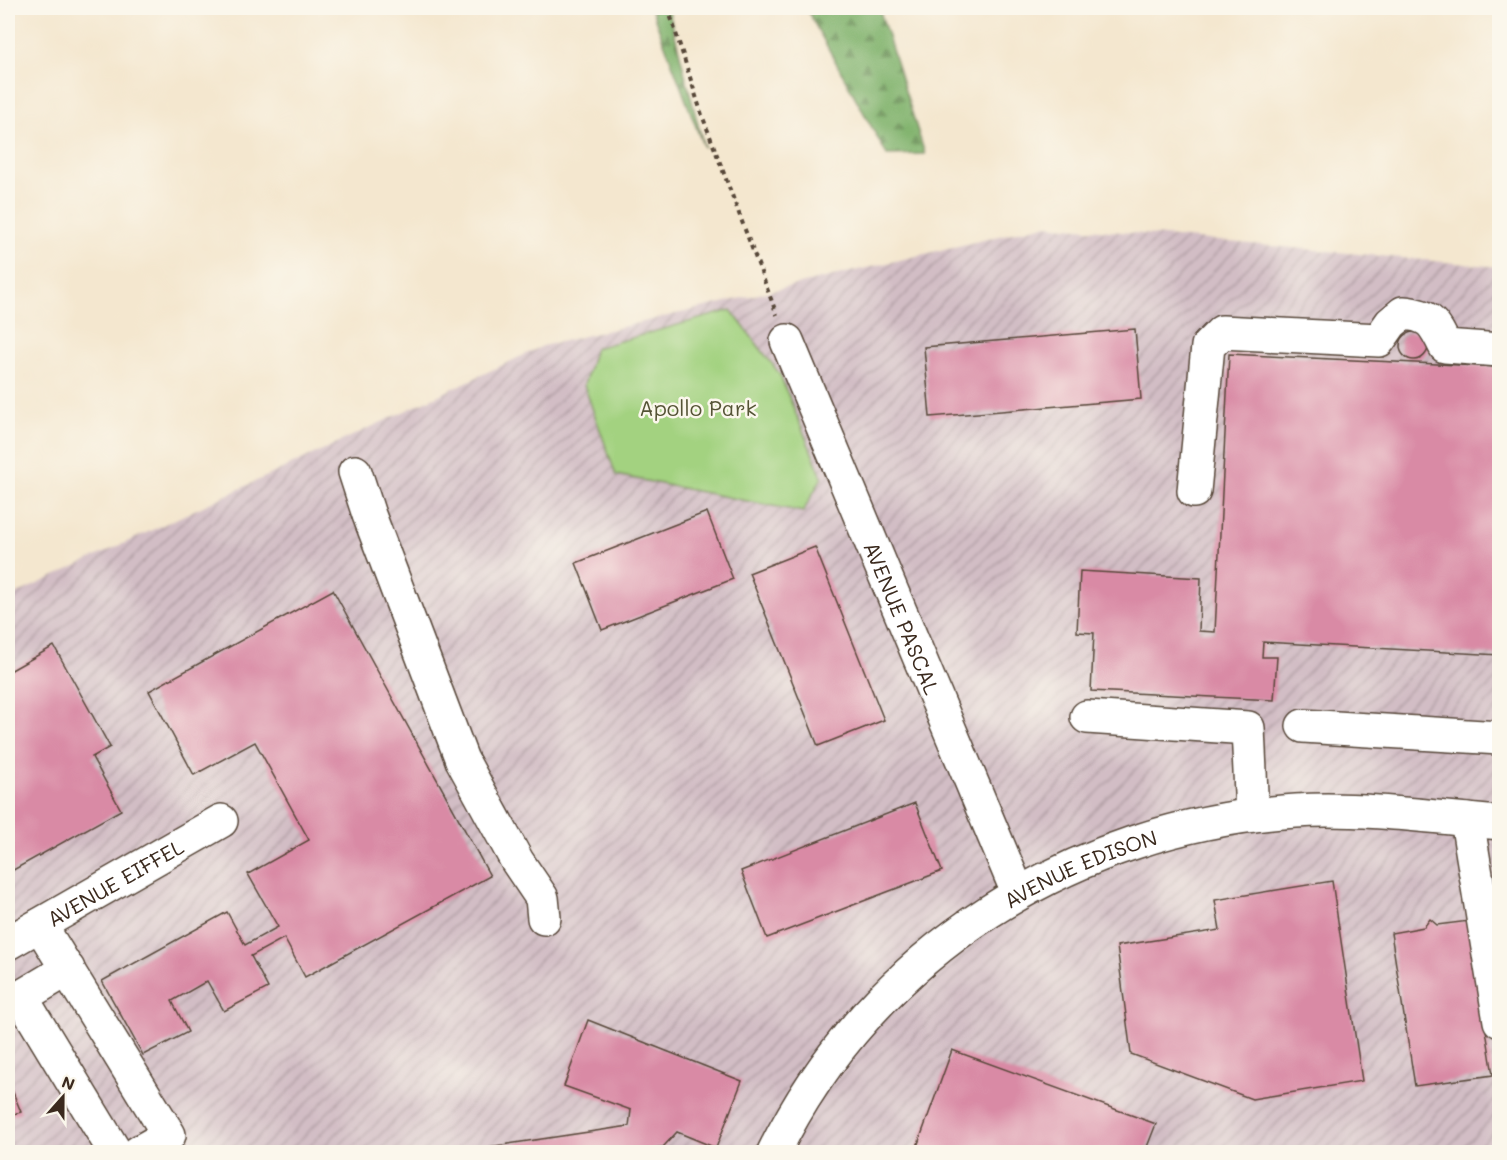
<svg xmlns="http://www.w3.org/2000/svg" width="1507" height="1160" font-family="Mali,sans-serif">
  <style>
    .industrial { fill: url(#industrial-furrows) }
    .green { fill: #a3d280; stroke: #6f7e4f; stroke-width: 1.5 }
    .forest { fill: url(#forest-firs); stroke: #5e6f46; stroke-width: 1.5 }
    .building { fill: #d98aa5 }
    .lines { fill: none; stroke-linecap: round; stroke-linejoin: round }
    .minor-casing { stroke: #574639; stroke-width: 36 }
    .path { stroke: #574639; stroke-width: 4; stroke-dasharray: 4.5 4.5; stroke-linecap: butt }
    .minor { stroke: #fff; stroke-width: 33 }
    .labels { text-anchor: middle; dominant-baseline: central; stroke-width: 5; stroke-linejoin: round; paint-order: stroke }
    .park-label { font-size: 21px; fill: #555436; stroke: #fbf7ec }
    .street-label { font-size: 21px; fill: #3b2a1e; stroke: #fbf7ec }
  </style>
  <defs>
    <pattern id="industrial-furrows" width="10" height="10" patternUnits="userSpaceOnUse" patternTransform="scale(1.5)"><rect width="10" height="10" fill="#d2bdc5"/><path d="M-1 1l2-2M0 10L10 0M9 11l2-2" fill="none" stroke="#ac9a9f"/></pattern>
    <pattern id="forest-firs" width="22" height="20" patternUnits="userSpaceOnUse" patternTransform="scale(1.5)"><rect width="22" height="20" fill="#82b46e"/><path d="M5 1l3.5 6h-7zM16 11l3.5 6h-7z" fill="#6c935a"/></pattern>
  </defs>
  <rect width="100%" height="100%" fill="#fbf7ec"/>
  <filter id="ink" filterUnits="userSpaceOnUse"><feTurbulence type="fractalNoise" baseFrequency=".0167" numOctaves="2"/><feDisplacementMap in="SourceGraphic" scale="12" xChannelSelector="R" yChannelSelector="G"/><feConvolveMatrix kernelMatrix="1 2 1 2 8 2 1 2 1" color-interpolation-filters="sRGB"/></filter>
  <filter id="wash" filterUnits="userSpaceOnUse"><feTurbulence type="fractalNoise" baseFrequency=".008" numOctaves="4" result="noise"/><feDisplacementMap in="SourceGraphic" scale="24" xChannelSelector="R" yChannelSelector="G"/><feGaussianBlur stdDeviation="1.35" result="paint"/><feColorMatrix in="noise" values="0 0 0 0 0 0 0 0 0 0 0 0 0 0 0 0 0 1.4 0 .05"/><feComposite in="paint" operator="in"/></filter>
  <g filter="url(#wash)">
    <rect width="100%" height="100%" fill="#f4e7cf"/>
    <polygon class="industrial" points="1045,225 1499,267 1499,1152 8,1152 8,598 543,346"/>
    <polygon class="green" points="731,310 779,373 822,477 803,512 616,475 584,385 595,348"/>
    <g class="forest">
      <polygon points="651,8 668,8 704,148"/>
      <polygon points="806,8 879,8 925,154 887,155"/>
    </g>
    <g id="blocks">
      <g class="building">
        <polygon points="1135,329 1141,399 930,417 924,347"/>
        <circle cx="1414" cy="346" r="14"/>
        <polygon points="1229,354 1500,367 1500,655 1263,642 1262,657 1277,657 1274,700 1091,691 1094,633 1077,632 1080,571 1201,578 1199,631 1215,632"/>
        <polygon points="707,512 733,579 602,630 576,563"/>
        <polygon points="815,547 884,720 818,746 749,573"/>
        <polygon points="333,590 490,876 305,977 284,938 251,956 268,988 224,1011 207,981 172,1001 188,1032 143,1055 102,981 227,912 245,945 278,927 248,874 309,840 255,742 194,775 149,691"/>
        <polygon points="54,646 110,747 92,757 121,810 8,873 8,672"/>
        <polygon points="915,803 942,871 767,938 741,871"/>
        <polygon points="1332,881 1362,1081 1252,1099 1131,1054 1117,946 1220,930 1215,900"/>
        <polygon points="1430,919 1437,925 1469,921 1493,1075 1415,1086 1391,933 1424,927"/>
        <polygon points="588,1020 742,1081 716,1148 677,1132 663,1147 653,1148 654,1152 454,1152 629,1126 631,1110 564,1086"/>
        <polygon points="952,1050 1156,1124 1145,1152 915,1152"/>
        <polygon points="8,1080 21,1112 8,1116"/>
      </g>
    </g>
  </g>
  <g filter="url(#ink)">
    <use href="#blocks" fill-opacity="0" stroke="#574639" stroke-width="1.5"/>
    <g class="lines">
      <defs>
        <g id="minor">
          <path id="s1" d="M787 341 1018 893"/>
          <polyline points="355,472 369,515 462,760 517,861 542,898 544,918"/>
          <path d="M1194 491 1208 346 1222 332 1379 340 1391 323 1403 313C1430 315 1434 323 1445 346L1500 350"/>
          <polyline points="1087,717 1248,728 1252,815"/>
          <polyline points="1303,726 1500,738"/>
          <polyline points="1467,820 1500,1021"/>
          <polyline points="40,925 169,1135 139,1152"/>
          <path id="s2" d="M8 943 221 821"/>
          <polyline points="68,969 21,997 115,1152"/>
          <path id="s3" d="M774 1152C872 952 1075 825 1296 811 1360 807 1435 817 1500 823"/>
        </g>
      </defs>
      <use href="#minor" class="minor-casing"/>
      <polyline class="path" points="668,8 702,115 777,315"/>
      <use href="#minor" class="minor"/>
    </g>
  </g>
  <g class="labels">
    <g class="park-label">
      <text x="698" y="407">Apollo Park</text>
    </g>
    <g class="street-label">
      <text stroke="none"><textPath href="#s1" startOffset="300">AVENUE PASCAL</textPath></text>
      <text stroke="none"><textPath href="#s3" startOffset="428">AVENUE EDISON</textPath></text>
      <text stroke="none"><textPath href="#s2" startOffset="123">AVENUE EIFFEL</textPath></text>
    </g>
  </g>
  <rect width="1507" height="1160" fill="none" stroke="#fbf7ec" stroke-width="30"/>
  <g transform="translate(63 1097) rotate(21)" stroke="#fbf7ec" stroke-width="4.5" paint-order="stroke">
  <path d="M0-4.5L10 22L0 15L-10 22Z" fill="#3b2a1e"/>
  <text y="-9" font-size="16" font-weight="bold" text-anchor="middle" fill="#3b2a1e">N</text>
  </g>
</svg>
